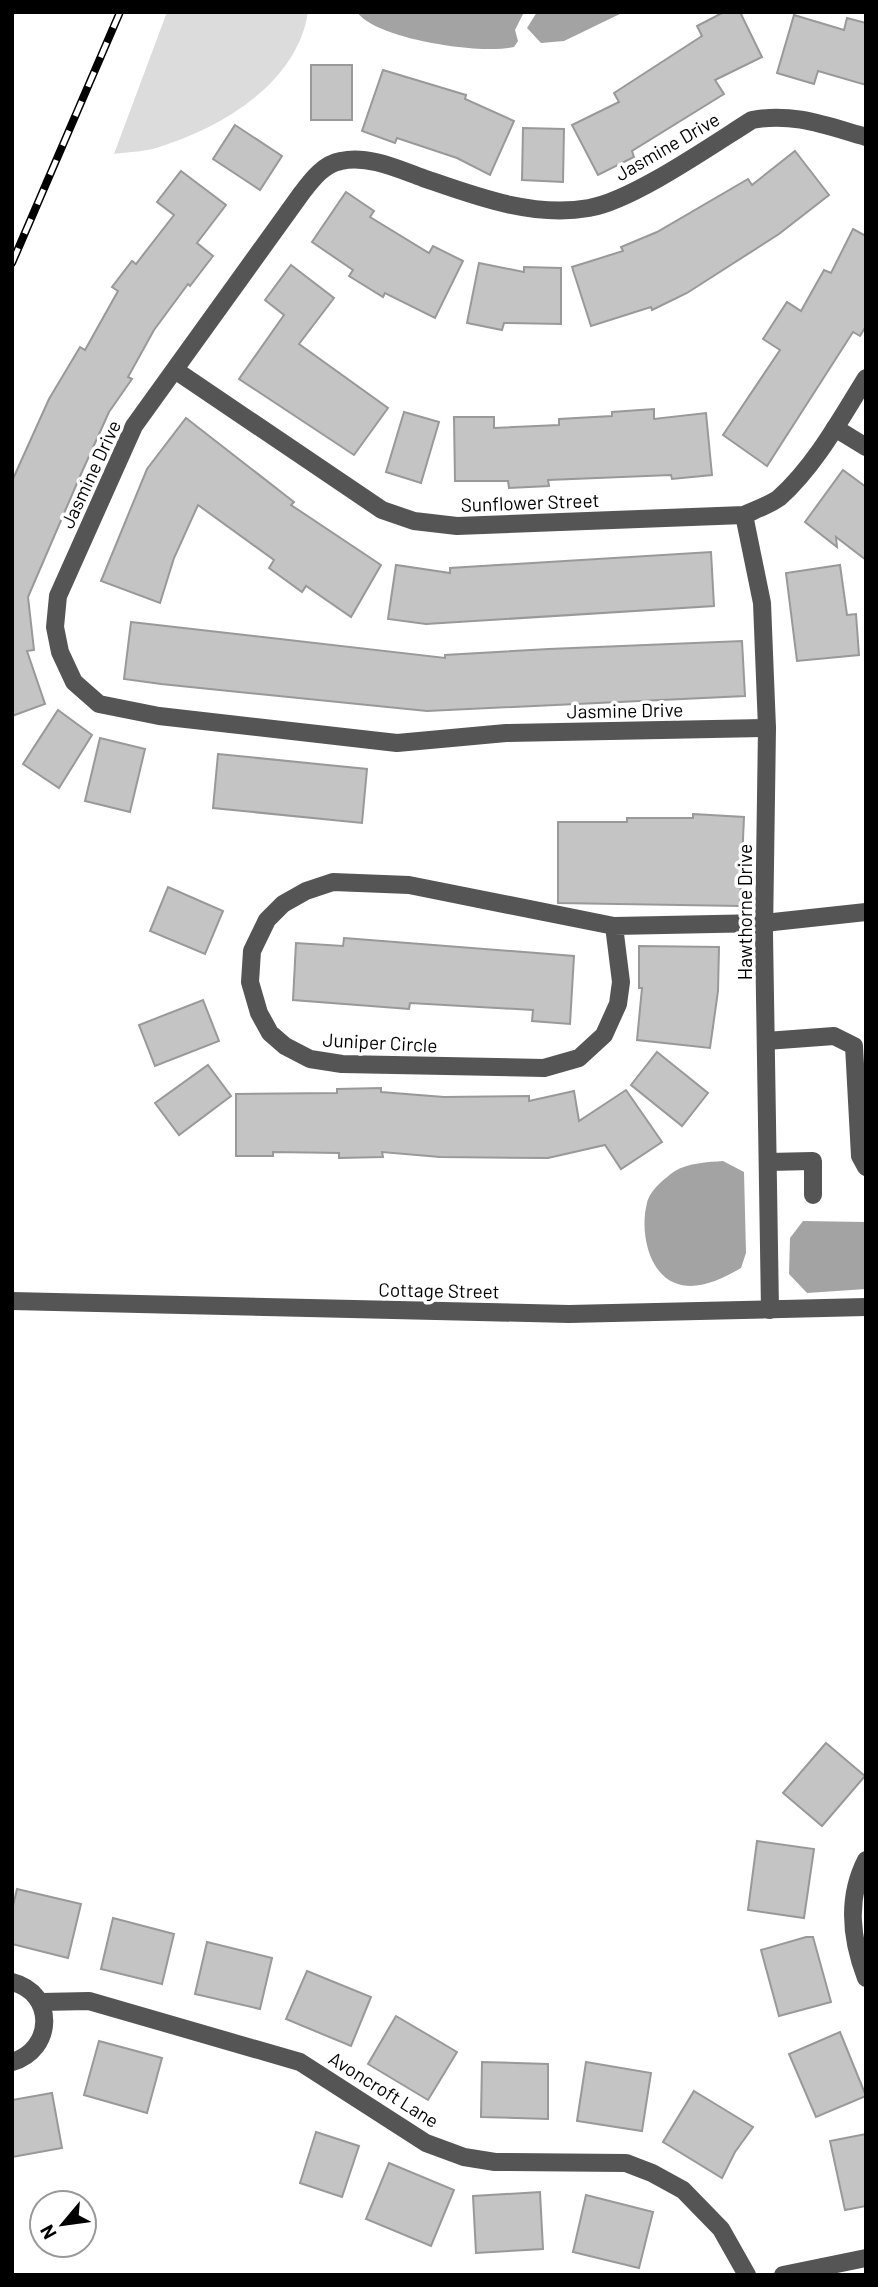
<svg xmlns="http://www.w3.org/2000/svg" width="878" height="2287" font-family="Barlow,sans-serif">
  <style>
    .green { fill: #dcdcdc }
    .water { fill: #a3a3a3 }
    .building { fill: #c4c4c4; stroke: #999; stroke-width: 2 }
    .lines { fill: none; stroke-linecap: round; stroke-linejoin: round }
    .minor { stroke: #555; stroke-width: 18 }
    .rail-casing { stroke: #000; stroke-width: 8 }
    .rail { stroke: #fff; stroke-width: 5; stroke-dasharray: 16; stroke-linecap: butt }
    .labels { text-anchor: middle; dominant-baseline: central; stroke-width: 7; stroke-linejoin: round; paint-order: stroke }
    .street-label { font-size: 19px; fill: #000; stroke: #fff }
  </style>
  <rect width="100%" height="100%" fill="#fff"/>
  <path class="green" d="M167 12H308C297 84 221 128 156 148 143 152 127 152 114 154Z"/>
  <g class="water">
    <path d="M357 12H524L515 30 518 41 514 47C482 55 375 39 357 12Z"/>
    <polygon points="537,12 624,12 564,41 541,43 527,28"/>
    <path d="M723 1161 744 1172 746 1253 741 1268C724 1278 697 1292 675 1283 647 1272 640 1229 647 1203 650 1190 665 1178 675 1171 688 1163 708 1162 723 1161Z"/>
    <polygon points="803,1221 866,1222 866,1289 807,1293 789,1274 790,1238"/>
  </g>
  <g class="building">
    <polygon points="724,12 740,12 762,57 715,80 724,94 632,151 634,157 598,175 572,125 619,102 614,93 702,36 697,26"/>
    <polygon points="794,15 844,30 847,18 866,23 866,85 818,71 814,84 777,73"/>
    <rect x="311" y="65" width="41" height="55"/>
    <polygon points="383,70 466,95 465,99 514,121 490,175 457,158 397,138 395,143 362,131"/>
    <polygon points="235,125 282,156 260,190 213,159"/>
    <polygon points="523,128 564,129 563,182 522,180"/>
    <polygon points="795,151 829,195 779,234 687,293 652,310 651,307 591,326 572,267 623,251 621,247 657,232 748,179 752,185"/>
    <polygon points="181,171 226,205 197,243 213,256 190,286 188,284 154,330 128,377 132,379 109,412 81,474 28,597 34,650 27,651 45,704 12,716 12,481 49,399 80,347 85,350 118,291 112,287 132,261 136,264 174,215 157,202"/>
    <polygon points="346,192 374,211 370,217 429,253 433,246 463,261 435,318 385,293 383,297 349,276 353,270 312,242"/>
    <polygon points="853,229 866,236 866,326 860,336 853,332 767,466 723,435 780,350 763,339 787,302 801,311 824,270 831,273"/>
    <polygon points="479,263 524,272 524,267 561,268 561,324 504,323 502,330 467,323"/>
    <polygon points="291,265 334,298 299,344 388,408 354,455 239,379 284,315 265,300"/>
    <polygon points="654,409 654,419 706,413 712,475 672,479 671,475 548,480 549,486 509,488 508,481 455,481 454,417 494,417 494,428 559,425 559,419 612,416 612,412"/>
    <polygon points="404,412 439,422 421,483 386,472"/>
    <polygon points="186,418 294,502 291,505 381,565 351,617 306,586 302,592 269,568 274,560 198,505 174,558 160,603 101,581 147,469"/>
    <polygon points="843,470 866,487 866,560 836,537 837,547 805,522"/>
    <polygon points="711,552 714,606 426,624 388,619 396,565 450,573 450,568"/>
    <polygon points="840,565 847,615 856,614 859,655 797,661 786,573"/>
    <polygon points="131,622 445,658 445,655 549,649 742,641 745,696 427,711 161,684 124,679"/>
    <polygon points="58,710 92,735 59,788 23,764"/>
    <polygon points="100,738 145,749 130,812 85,801"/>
    <polygon points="218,754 367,769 362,823 213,808"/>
    <polygon points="693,814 744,817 740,906 558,903 558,822 627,822 627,818 693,818"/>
    <polygon points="168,887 223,911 205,954 150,931"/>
    <polygon points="344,938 574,956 570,1024 532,1021 533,1010 410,1003 409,1009 293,1000 296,943 343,946"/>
    <polygon points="639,946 719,947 718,991 710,1048 637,1040 642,988 639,988"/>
    <polygon points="203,1000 219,1041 155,1066 139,1025"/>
    <polygon points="657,1052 708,1093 682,1126 631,1085"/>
    <polygon points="208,1065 231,1096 179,1135 155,1103"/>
    <polygon points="381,1088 381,1092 444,1097 529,1096 529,1101 574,1091 579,1121 626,1090 662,1142 621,1169 605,1145 548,1158 440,1157 382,1152 383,1157 339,1158 339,1153 273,1152 273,1156 236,1156 236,1094 337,1093 337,1089"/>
    <polygon points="826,1743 865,1776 822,1826 783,1793"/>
    <polygon points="757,1841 814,1849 804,1918 748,1910"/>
    <polygon points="17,1889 81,1904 68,1958 12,1944 12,1910"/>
    <polygon points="113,1918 174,1934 162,1984 101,1969"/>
    <polygon points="806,1937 813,1937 831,2002 779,2016 761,1950"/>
    <polygon points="207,1942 272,1958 260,2009 195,1994"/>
    <polygon points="307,1971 371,1997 351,2046 286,2019"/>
    <polygon points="396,2016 457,2052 428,2100 368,2064"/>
    <polygon points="840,2032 866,2096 816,2117 789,2054"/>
    <polygon points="99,2041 162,2058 147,2113 84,2095"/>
    <polygon points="482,2062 548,2064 548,2119 481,2117"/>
    <polygon points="586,2062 651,2073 642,2131 577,2121"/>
    <polygon points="694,2091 753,2127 735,2152 722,2178 663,2142"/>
    <polygon points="52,2093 62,2148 12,2157 12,2100"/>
    <polygon points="316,2132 359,2146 342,2197 300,2183"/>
    <polygon points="866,2134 866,2206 845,2210 830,2141"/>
    <polygon points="389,2163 454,2190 431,2246 366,2219"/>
    <polygon points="540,2192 543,2249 476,2253 473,2196"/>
    <polygon points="586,2195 653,2212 639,2268 573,2252"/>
  </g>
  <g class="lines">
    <g class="minor">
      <path d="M175 370 382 510 414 521 457 526 744 515C755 510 769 505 779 498 815 466 841 418 866 378"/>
      <polyline points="835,428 866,447"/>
      <polyline points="744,515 762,603 767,728 764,934 770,1310"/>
      <path d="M767 728 506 733 397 743 159 716 99 704 74 682 60 652 55 627 58 596 134 426 301 194C311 181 323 164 341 161 368 155 398 169 423 178 475 196 532 218 589 208 632 201 712 145 752 120 793 112 827 126 866 137"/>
      <polyline points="614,926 621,982 618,1004 604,1035 579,1058 544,1068 342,1064 310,1059 285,1046 270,1033 259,1013 250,982 252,951 267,920 283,904 306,891 333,882 409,885 614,926 764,923 866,912"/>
      <polyline points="766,1041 834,1036 854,1046 860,1156 866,1167"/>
      <polyline points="768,1162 813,1161 813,1195"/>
      <polyline points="12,1301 569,1314 866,1307"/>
      <path d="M866 1860C846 1899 851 1939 866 1978"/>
      <path d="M12 1982C56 1993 54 2050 12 2062"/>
      <polyline points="41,2002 89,2001 300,2062 426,2143 464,2157 495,2162 626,2163 652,2173 683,2190 721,2229 747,2275"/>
      <polyline points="783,2275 866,2258"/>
    </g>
    <defs>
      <polyline id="rail" points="12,263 120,12"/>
    </defs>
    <use href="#rail" class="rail-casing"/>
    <use href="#rail" class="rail"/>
  </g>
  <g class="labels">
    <g class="street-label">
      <text transform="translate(667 146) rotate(-30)">Jasmine Drive</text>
      <text transform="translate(90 474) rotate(-65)">Jasmine Drive</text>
      <text transform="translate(530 502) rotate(-2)">Sunflower Street</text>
      <text transform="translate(625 710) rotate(-1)">Jasmine Drive</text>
      <text transform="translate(744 912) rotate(-90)">Hawthorne Drive</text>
      <text transform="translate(380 1042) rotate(3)">Juniper Circle</text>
      <text transform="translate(439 1290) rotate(1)">Cottage Street</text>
      <text transform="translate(384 2089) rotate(32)">Avoncroft Lane</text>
    </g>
  </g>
  <rect width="878" height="2287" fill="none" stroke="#000000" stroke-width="28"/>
  <g transform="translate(63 2224) rotate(241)"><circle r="33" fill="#ffffff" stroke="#999999" stroke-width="2"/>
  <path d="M0-5L12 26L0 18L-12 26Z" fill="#000000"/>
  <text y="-10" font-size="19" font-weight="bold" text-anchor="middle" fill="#000000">N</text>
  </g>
</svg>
